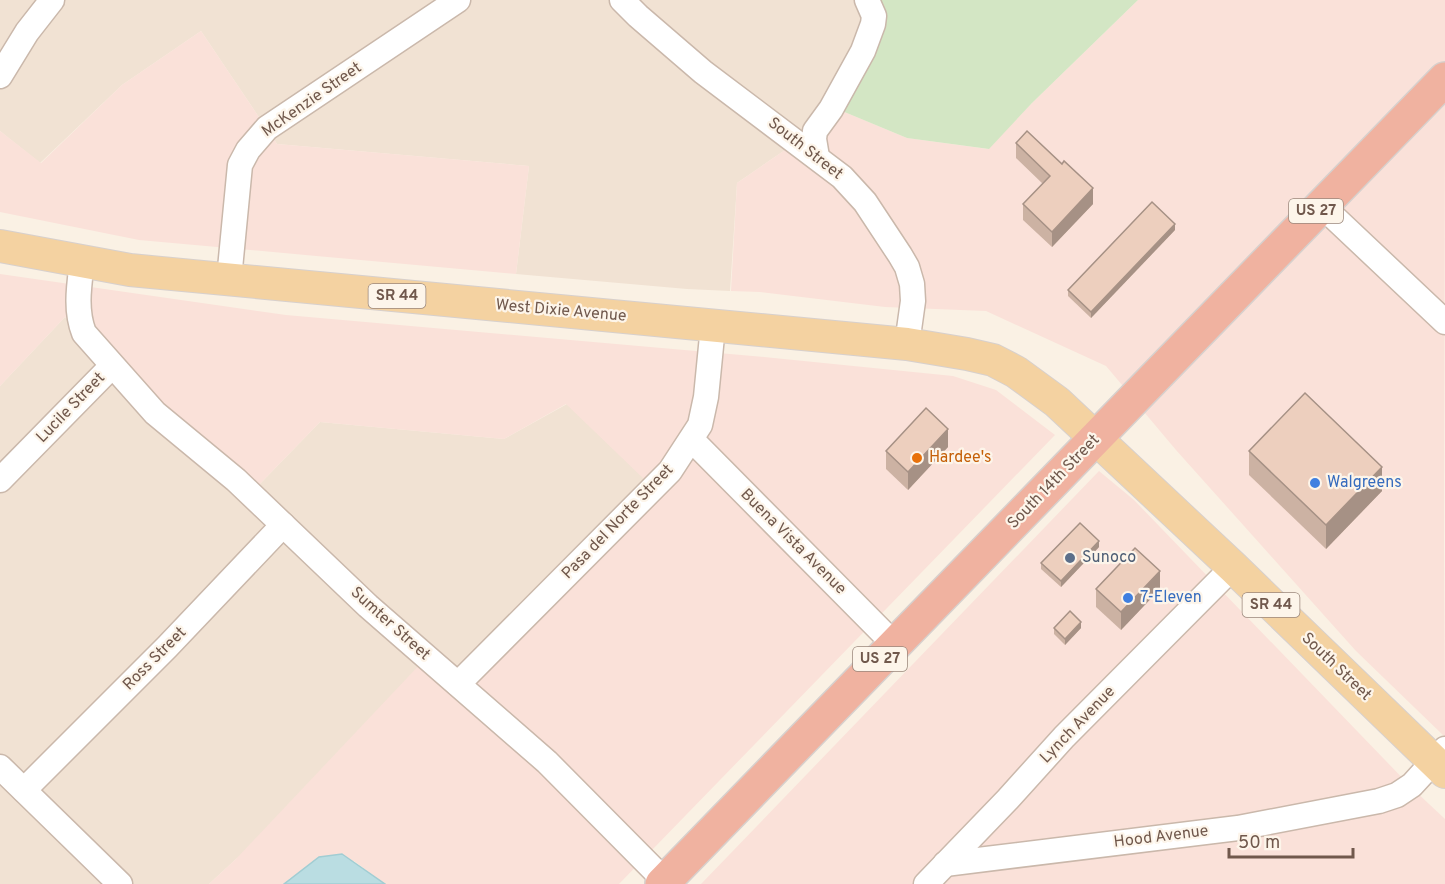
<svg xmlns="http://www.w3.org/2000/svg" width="1445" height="884" font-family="Overpass,sans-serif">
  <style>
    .residential { fill: #f1e2d3 }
    .commercial { fill: #fae1d9 }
    .green { fill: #d3e6c4 }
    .water { fill: #badde2; stroke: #a1cdd3; stroke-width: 1.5 }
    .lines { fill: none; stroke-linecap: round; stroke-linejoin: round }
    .minor-casing { stroke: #cab8ab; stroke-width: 27 }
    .major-casing { stroke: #d7d0cd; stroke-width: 34 }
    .highway-casing { stroke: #d7d0cd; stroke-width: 36 }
    .minor { stroke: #fff; stroke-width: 24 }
    .major { stroke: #f4d2a1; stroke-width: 32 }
    .highway { stroke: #f0b2a0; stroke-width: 33 }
    .wall { fill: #ccb2a3 }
    .shaded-wall { fill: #a69185 }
    .building { fill: #edcfbe; stroke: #a69185; stroke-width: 1.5 }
    .food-dot { fill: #e8710a; stroke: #fdf5ea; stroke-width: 2 }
    .shop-dot { fill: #3f7fe0; stroke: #fdf5ea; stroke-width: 2 }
    .service-dot { fill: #5c6f8a; stroke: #fdf5ea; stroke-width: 2 }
    .labels { text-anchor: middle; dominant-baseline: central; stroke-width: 4.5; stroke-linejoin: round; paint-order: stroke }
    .shield { fill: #fdf5ea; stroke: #9a877b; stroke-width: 1.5 }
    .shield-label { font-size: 15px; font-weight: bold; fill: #70584c }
    .street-label { font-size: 16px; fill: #70584c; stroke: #fdf5ea }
    .food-label { font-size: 16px; fill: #c56008; stroke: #fdf5ea; text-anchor: start }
    .shop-label { font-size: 16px; fill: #366cbe; stroke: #fdf5ea; text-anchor: start }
    .service-label { font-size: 16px; fill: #4e5e75; stroke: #fdf5ea; text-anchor: start }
  </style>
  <rect width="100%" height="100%" fill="#faf1e4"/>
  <g class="residential">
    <polygon points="0,0 873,0 842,111 737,183 730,291 687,289 516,274 529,166 277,144 201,31 122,85 40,163 0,131"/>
    <polygon points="65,317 254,490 320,422 504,439 567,404 647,481 454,687 236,859 209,884 0,884 0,386"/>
  </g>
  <g class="commercial">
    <polygon points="1138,0 1445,0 1445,67 1128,392 1106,366 986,311 885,307 760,292 731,291 737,183 842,111 907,138 988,149 1032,103"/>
    <polygon points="201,31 277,144 529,166 516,274 139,240 0,212 0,131 41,163 122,85"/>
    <polygon points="1445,91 1444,549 1445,737 1356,651 1176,450 1139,406"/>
    <polygon points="0,274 286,315 764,357 953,376 996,390 1055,435 619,884 385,884 354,861 290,878 284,884 209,884 236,859 425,659 454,687 646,481 566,404 504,439 320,422 254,490 65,317 0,386"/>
    <polygon points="1099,471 1134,500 1413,789 1445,819 1445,884 701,884"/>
  </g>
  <polygon class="green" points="873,0 1138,0 1032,103 989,149 907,138 842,111"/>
  <polygon class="water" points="342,854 385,884 284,884 319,857"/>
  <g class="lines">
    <defs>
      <g id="minor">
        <polyline points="622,0 638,16 703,72 842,177 865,202 900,255 907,267 912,284 913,301 907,344"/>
        <polyline points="0,76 27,32 52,0"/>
        <polyline points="817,157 814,139 815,131 831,109 863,51 873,24 874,16 867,0"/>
        <polyline points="1321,205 1445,322"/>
        <path d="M82 262C79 286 75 310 84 333L155 413 236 480 368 606 547 762 668 884"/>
        <polyline points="229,279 240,165 248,150 267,128 458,0"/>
        <polyline points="692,440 895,645"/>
        <polyline points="0,480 112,366"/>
        <polyline points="458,684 670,471 700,425 706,397 713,326"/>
        <polyline points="0,767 120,884"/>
        <polyline points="24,790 167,647 283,525"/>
        <polyline points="945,864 1238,828 1379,801 1397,795 1412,785 1445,749"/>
        <polyline points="926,884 1008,799 1064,737 1233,567"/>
      </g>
      <polyline id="major" points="0,246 130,270 907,344 967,354 993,360 1016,372 1057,402 1233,567 1445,772"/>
      <polyline id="highway" points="662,884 1445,79"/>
    </defs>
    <use href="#minor" class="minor-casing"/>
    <use href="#major" class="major-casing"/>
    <use href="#highway" class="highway-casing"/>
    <use href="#minor" class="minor"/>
    <use href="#major" class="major"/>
    <use href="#highway" class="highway"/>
  </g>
  <g class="wall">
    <polygon points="1016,143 1093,204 1052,247 1023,220 1023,204 1043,184 1016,158"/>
    <polygon points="1175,230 1091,318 1068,296 1068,290"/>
    <polygon points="948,447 908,490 886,469 886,451"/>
    <polygon points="1249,451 1382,491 1326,549 1249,475"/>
    <polygon points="1099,547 1061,587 1041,569 1041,563"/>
    <polygon points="1096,589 1160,589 1121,630 1096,607"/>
    <polygon points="1054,628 1081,628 1065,645 1054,634"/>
  </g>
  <g class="shaded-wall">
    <polygon points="1093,188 1093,204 1052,247 1052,232"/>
    <polygon points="1175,224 1175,230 1091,318 1091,312"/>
    <polygon points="948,429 948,447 908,490 908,472"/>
    <polygon points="1382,467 1382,491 1326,549 1326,525"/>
    <polygon points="1099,541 1099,547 1061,587 1061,581"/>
    <polygon points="1160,571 1160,589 1121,630 1121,612"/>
    <polygon points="1081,622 1081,628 1065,645 1065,639"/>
  </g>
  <g class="building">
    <polygon points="1027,131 1062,164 1064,161 1093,188 1052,232 1023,204 1050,176 1016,143"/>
    <polygon points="1152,202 1175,224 1091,312 1068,290"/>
    <polygon points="1305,393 1382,467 1326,525 1249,451"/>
    <polygon points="926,408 948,429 908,472 886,451"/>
    <polygon points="1080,523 1099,541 1061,581 1041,563"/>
    <polygon points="1135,548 1160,571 1121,612 1096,589"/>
    <polygon points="1070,611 1081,622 1065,639 1054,628"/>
  </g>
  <circle class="food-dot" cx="917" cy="458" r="6"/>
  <g class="shop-dot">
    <circle cx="1315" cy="483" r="6"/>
    <circle cx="1128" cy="598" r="6"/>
  </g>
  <circle class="service-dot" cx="1070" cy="558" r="6"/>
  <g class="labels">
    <g class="shield">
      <rect x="1289" y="199" width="54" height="24" rx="4.5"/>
      <rect x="368.5" y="284" width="57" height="24" rx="4.5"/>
      <rect x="1242.5" y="593" width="57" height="24" rx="4.5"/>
      <rect x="853" y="647" width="54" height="24" rx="4.5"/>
    </g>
    <g class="shield-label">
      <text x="1316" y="211">US 27</text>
      <text x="397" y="296">SR 44</text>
      <text x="1271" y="605">SR 44</text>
      <text x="880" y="659">US 27</text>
    </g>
    <g class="street-label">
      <text transform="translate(312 100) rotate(-35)">McKenzie Street</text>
      <text transform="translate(805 149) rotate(38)">South Street</text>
      <text transform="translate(561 311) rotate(5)">West Dixie Avenue</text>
      <text transform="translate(71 408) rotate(-46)">Lucile Street</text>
      <text transform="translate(1054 482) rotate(-46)">South 14th Street</text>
      <text transform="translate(618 522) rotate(-46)">Pasa del Norte Street</text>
      <text transform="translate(793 542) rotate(45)">Buena Vista Avenue</text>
      <text transform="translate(390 624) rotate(42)">Sumter Street</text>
      <text transform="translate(155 659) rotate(-45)">Ross Street</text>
      <text transform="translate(1336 667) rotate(44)">South Street</text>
      <text transform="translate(1078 725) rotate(-46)">Lynch Avenue</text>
      <text transform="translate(1161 837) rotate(-7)">Hood Avenue</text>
    </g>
    <g class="food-label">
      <text x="929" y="458">Hardee's</text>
    </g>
    <g class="shop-label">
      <text x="1327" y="483">Walgreens</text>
      <text x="1140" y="598">7-Eleven</text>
    </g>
    <g class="service-label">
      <text x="1082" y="558">Sunoco</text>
    </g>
  </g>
  <path d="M1229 848v9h124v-9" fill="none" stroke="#70584c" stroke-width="3"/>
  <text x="1238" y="848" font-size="18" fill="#70584c" stroke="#fdf5ea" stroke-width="4.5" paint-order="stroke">50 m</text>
</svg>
